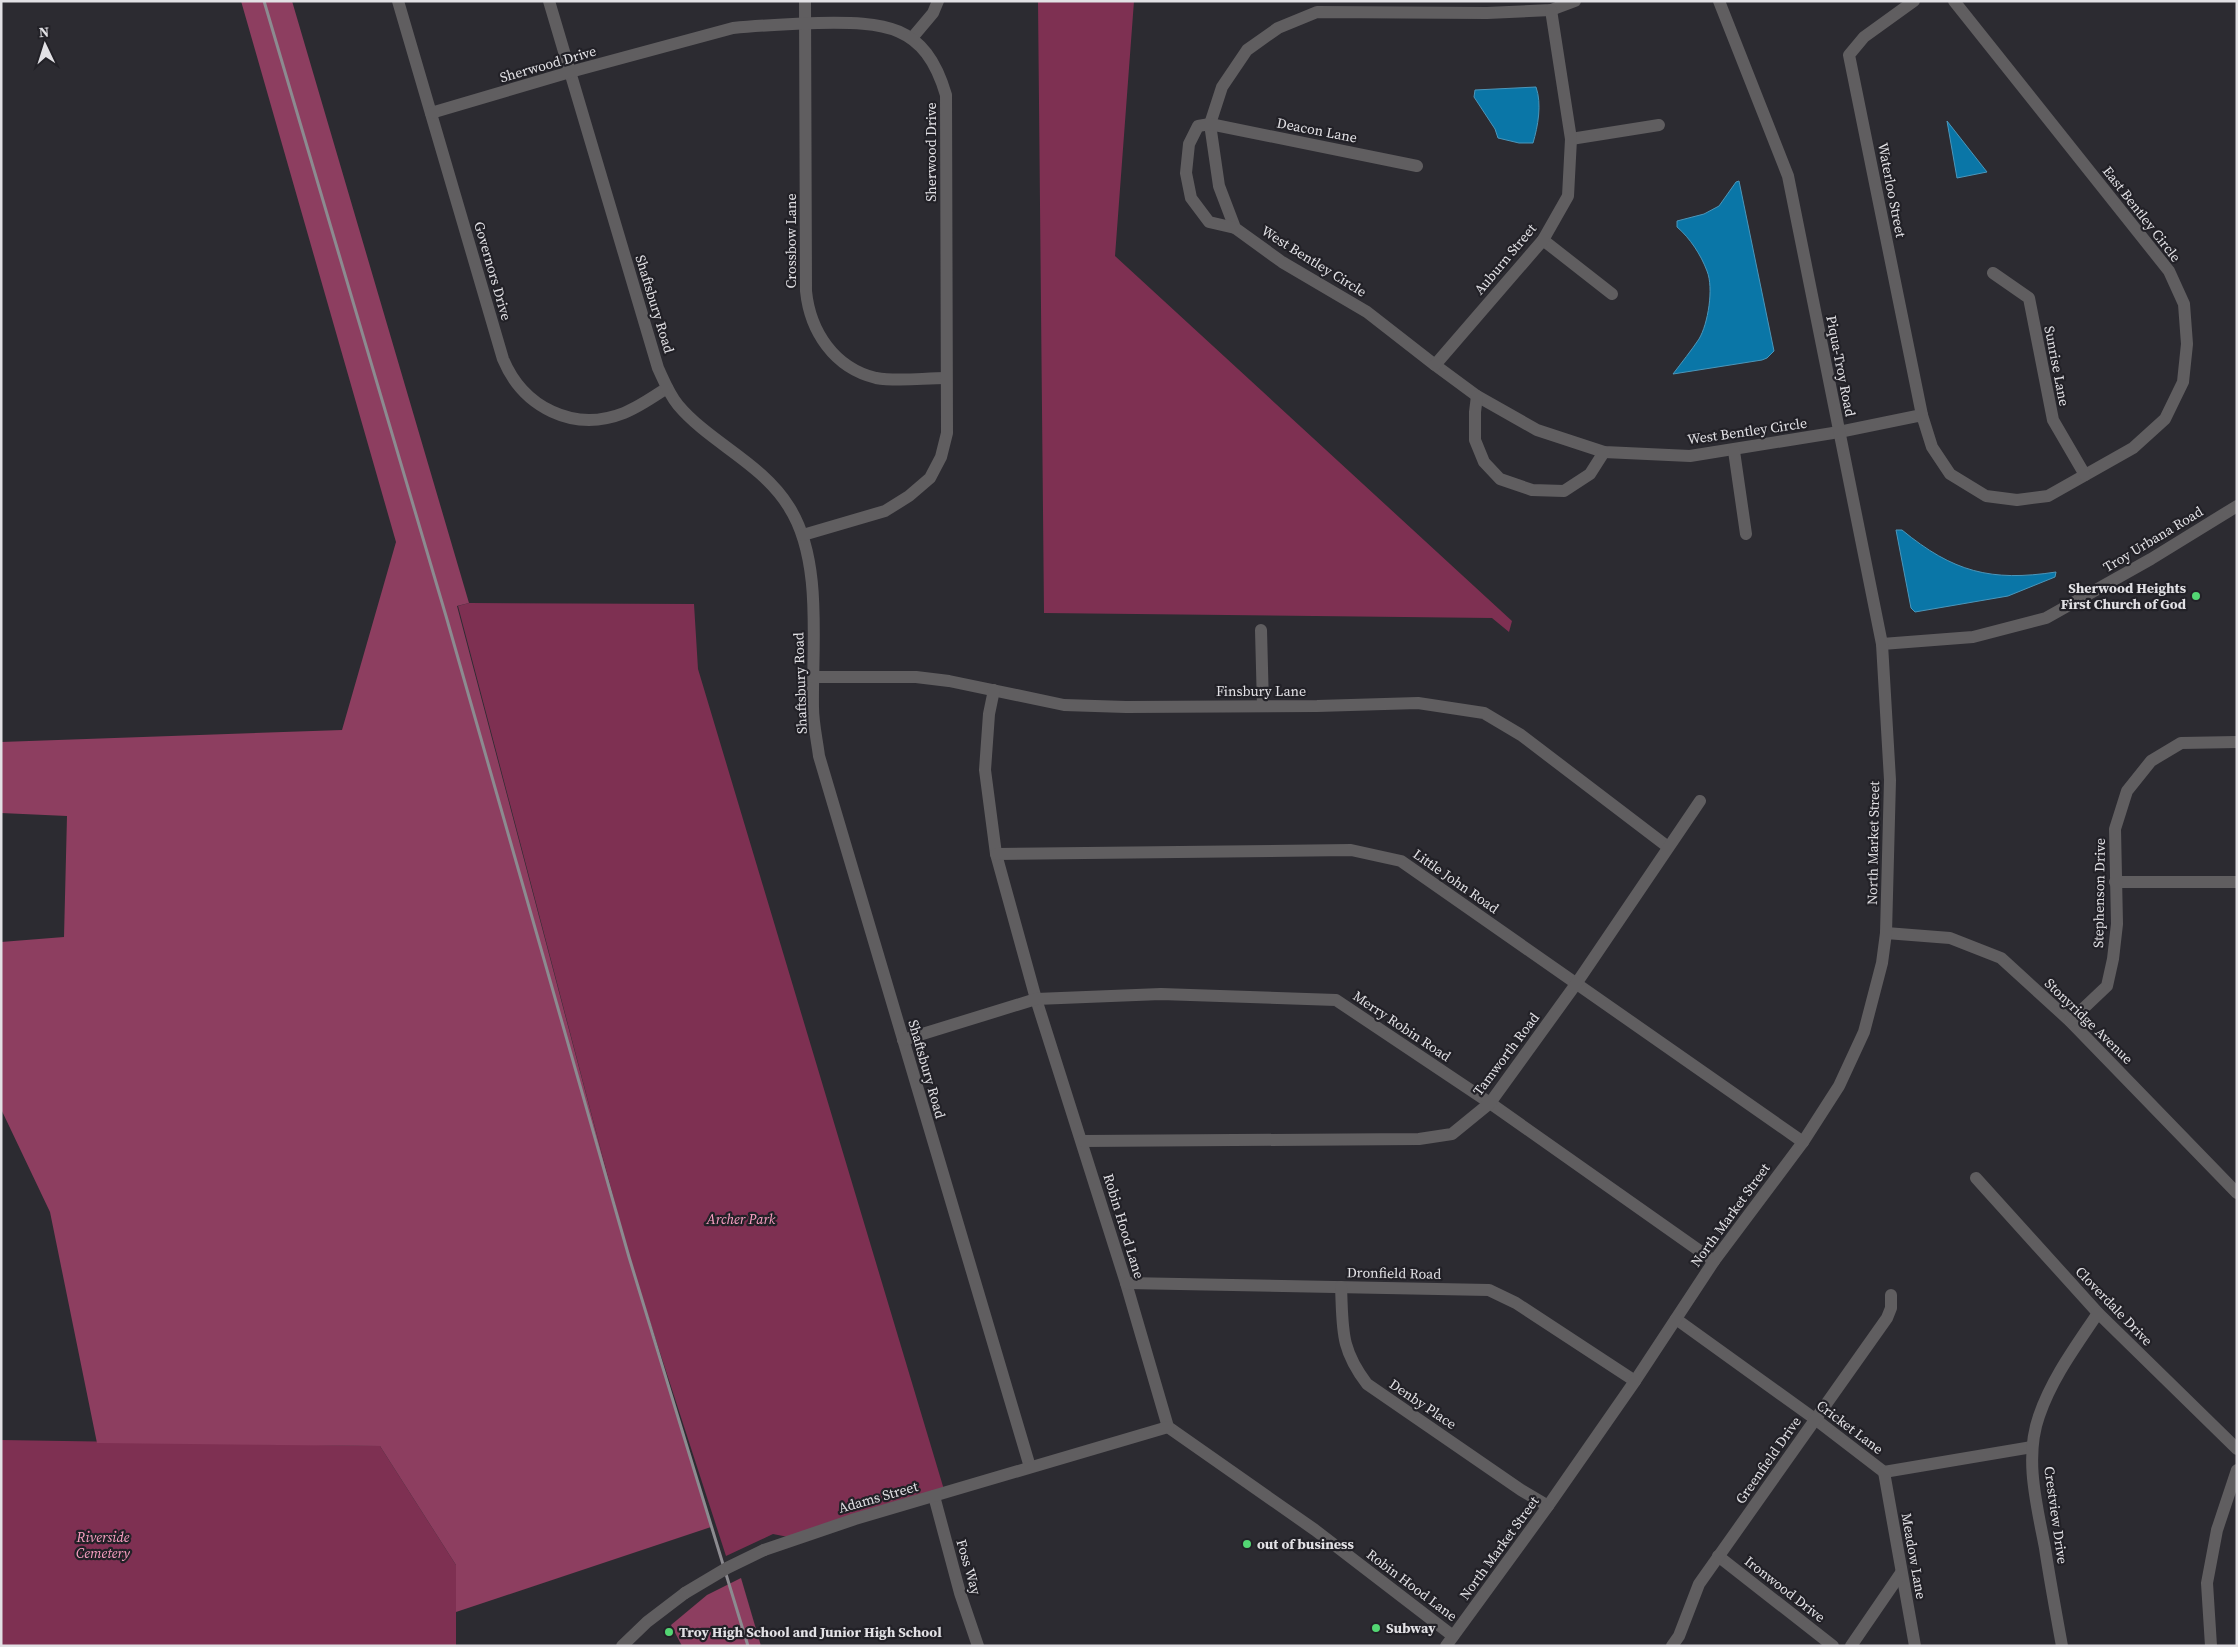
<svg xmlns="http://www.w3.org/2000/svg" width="2238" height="1647" font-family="'Source Serif 4',serif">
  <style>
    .green { fill: #7e3052 }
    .forest { fill: #8d3e60 }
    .water { fill: #0a76a7; stroke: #4b96ba }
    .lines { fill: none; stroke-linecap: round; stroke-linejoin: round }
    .minor { stroke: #605e60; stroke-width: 12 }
    .rail { stroke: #8c8b90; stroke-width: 3 }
    .minor-bridge { stroke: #605e60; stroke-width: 12 }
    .poi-dot { fill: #53d673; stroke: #222127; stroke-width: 2 }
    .labels { text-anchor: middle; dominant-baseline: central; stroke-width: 4.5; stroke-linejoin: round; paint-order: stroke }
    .street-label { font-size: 14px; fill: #e2e1e5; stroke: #222127 }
    .poi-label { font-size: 14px; font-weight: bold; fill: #e2e1e5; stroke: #222127; text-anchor: start }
    .park-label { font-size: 14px; font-style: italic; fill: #fca1c4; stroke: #222127 }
  </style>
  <rect width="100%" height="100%" fill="#2c2b31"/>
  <g class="green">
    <polygon points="1038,1 1134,1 1115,256 1512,621 1509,632 1492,618 1044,613"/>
    <polygon points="469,603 694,604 698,669 945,1493 793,1538 773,1534 726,1556 629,1257 458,606"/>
    <polygon points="1,1440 380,1446 456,1565 456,1646 1,1646"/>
  </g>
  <g class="forest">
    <polygon points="241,1 292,1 469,603 457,606 629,1257 711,1527 456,1612 456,1565 380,1446 97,1443 50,1212 1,1109 1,942 64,937 67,816 1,813 1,742 342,730 396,542"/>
    <polygon points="741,1578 761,1646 682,1646 671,1625 707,1595"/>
  </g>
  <g class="water">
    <path d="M1536 87C1542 104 1538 126 1533 143H1519L1498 138 1495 129 1474 97 1475 90Z"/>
    <polygon points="1947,121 1987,172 1957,178"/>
    <path d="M1739 181 1774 351 1767 358 1762 360 1673 374C1682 362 1691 351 1699 339 1708 324 1714 288 1707 271 1701 255 1690 238 1677 227V221L1704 214 1719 206 1736 182Z"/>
    <path d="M1896 530H1902C1953 572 1991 582 2056 572L2055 577 2008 596 1915 612 1911 608Z"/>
  </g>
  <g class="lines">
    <g class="minor">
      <path d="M398 1 503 359C523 407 573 433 624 413 639 407 653 397 667 388"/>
      <path d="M549 1 658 368C664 381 669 394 678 405 710 443 762 463 789 507 823 560 812 645 813 707 813 723 817 740 819 756L1030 1467"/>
      <path d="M805 1 806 291C810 331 834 368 876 378 898 382 923 378 946 378"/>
      <polyline points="1575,1 1551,10 1487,13 1317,12 1278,28 1247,50 1222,87 1210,124 1219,186 1235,228 1282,262 1367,312 1435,365 1477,396 1537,430 1604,452 1690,456 1839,432 1922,415 1932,447 1950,474 1986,496 2017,500 2048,496 2133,448 2165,419 2183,382 2187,344 2184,304 2169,271 1954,1"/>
      <polyline points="1914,1 1864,37 1849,55 1922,415"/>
      <polyline points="912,38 933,13 938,1"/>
      <path d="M431 113 570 72 733 28C762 25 790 24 818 23 884 22 925 23 946 95L947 433 941 457 930 478 909 496 885 511 803 535"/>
      <polyline points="1571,139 1659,125"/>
      <polyline points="1235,228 1209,222 1191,198 1186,173 1189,144 1198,126 1210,124 1417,166"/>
      <polyline points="1543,240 1612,294"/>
      <polyline points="1993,273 2029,298 2053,420 2085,475"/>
      <polyline points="1435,365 1543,240 1568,196 1571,139 1551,10"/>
      <polyline points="1477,396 1475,412 1475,440 1484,462 1500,479 1532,490 1564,491 1590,474 1604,452"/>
      <polyline points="1734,451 1746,534"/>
      <polyline points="1261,630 1263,706"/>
      <polyline points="1882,644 1973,637 2046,618 2151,559 2237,506"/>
      <polyline points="813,677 916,677 949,681 1064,705 1126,707 1317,706 1418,703 1484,713 1521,735 1668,847"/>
      <polyline points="994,690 989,714 985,770 996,854 1036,999 1126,1283 1168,1427 1315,1530 1453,1636"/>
      <polyline points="996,854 1351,850 1401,861 1803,1142"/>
      <polyline points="2115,882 2237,882"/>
      <polyline points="1886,933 1950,938 2001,958 2070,1021 2237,1193"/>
      <polyline points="2070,1021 2107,986 2113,959 2117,924 2115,829 2127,791 2151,761 2181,743 2237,742"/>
      <polyline points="903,1040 1036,999 1161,994 1336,1000 1490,1103 1714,1261"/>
      <polyline points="1082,1141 1419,1139 1452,1134 1490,1103 1576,984 1700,801"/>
      <polyline points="1976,1178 2098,1313 2237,1449"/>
      <polyline points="1126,1283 1489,1290 1516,1303 1635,1381"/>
      <path d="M1341 1287C1343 1330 1340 1348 1367 1384L1521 1490 1548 1506"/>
      <polyline points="1676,1319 1815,1419 1884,1472 2032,1447"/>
      <polyline points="1884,1472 1915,1646"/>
      <polyline points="934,1496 960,1593 978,1646"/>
      <polyline points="764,1550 855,1519 1168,1427"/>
      <polyline points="1718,1556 1833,1646"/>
      <polyline points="622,1646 647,1622 685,1593"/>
      <polyline points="1446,1646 1548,1506 1635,1381 1714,1261 1803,1142 1839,1086 1864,1032 1882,963 1886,933 1890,780 1882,644 1788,176 1719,1"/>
      <polyline points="1672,1646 1679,1636 1699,1584 1887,1318 1891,1308 1891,1295"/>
      <polyline points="1851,1646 1901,1573"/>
      <path d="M2062 1646C2056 1613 2050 1581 2045 1548 2037 1506 2024 1458 2039 1416 2052 1378 2076 1346 2098 1313"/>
      <polyline points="2211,1646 2207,1583 2217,1530 2237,1470"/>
    </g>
    <polyline class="rail" points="264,1 446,616 629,1257 748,1646"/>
    <polyline class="minor-bridge" points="685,1593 727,1568 764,1550"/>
  </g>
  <g class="poi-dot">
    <circle cx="2196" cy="596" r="5"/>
    <circle cx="1247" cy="1544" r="5"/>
    <circle cx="1376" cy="1628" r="5"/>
    <circle cx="669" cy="1632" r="5"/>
  </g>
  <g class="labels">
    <g class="street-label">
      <text transform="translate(548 64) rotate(-16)">Sherwood Drive</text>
      <text transform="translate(1317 130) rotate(11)">Deacon Lane</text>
      <text transform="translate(931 152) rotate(-90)">Sherwood Drive</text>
      <text transform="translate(1892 190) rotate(79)">Waterloo Street</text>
      <text transform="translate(2142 214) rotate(52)">East Bentley Circle</text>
      <text transform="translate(791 241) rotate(-90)">Crossbow Lane</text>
      <text transform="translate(1505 259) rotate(-50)">Auburn Street</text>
      <text transform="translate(1314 261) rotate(32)">West Bentley Circle</text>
      <text transform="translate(493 271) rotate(74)">Governors Drive</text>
      <text transform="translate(655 304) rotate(73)">Shaftsbury Road</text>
      <text transform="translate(1841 366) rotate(79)">Piqua-Troy Road</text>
      <text transform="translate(2057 366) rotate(79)">Sunrise Lane</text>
      <text transform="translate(1747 431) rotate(-8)">West Bentley Circle</text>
      <text transform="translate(2153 539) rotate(-31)">Troy Urbana Road</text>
      <text transform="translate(800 683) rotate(-92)">Shaftsbury Road</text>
      <text x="1261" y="691">Finsbury Lane</text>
      <text transform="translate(1873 843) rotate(-89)">North Market Street</text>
      <text transform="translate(1456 881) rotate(35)">Little John Road</text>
      <text transform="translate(2099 893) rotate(-89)">Stephenson Drive</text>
      <text transform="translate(2089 1021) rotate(44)">Stonyridge Avenue</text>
      <text transform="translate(1402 1026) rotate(34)">Merry Robin Road</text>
      <text transform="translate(1506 1054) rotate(-53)">Tamworth Road</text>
      <text transform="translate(927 1069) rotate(74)">Shaftsbury Road</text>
      <text transform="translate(1730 1215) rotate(-54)">North Market Street</text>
      <text transform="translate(1124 1226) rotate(73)">Robin Hood Lane</text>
      <text transform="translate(1394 1273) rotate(1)">Dronfield Road</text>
      <text transform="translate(2114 1306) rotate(46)">Cloverdale Drive</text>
      <text transform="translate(1423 1404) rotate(34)">Denby Place</text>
      <text transform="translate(1850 1427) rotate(37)">Cricket Lane</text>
      <text transform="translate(1768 1460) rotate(-55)">Greenfield Drive</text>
      <text transform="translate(878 1497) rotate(-16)">Adams Street</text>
      <text transform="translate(2056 1515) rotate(82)">Crestview Drive</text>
      <text transform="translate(1499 1548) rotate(-54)">North Market Street</text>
      <text transform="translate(1914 1556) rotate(80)">Meadow Lane</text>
      <text transform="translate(969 1567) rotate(74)">Foss Way</text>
      <text transform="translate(1412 1585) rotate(37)">Robin Hood Lane</text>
      <text transform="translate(1785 1589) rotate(38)">Ironwood Drive</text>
    </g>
    <g class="poi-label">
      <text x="2186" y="588" text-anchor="end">Sherwood Heights<tspan x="2186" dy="16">First Church of God</tspan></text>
      <text x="1257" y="1544">out of business</text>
      <text x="1386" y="1628">Subway</text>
      <text x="679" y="1632">Troy High School and Junior High School</text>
    </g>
    <g class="park-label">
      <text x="741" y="1219">Archer Park</text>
      <text x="103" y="1537">Riverside<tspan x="103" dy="16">Cemetery</tspan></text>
    </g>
  </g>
  <rect width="2238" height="1647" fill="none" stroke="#e2e1e5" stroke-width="5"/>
  <g transform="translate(45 45) rotate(356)" stroke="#222127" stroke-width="4" paint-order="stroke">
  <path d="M0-4L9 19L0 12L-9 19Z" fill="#e2e1e5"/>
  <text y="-8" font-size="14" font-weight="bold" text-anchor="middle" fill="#e2e1e5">N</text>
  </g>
</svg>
